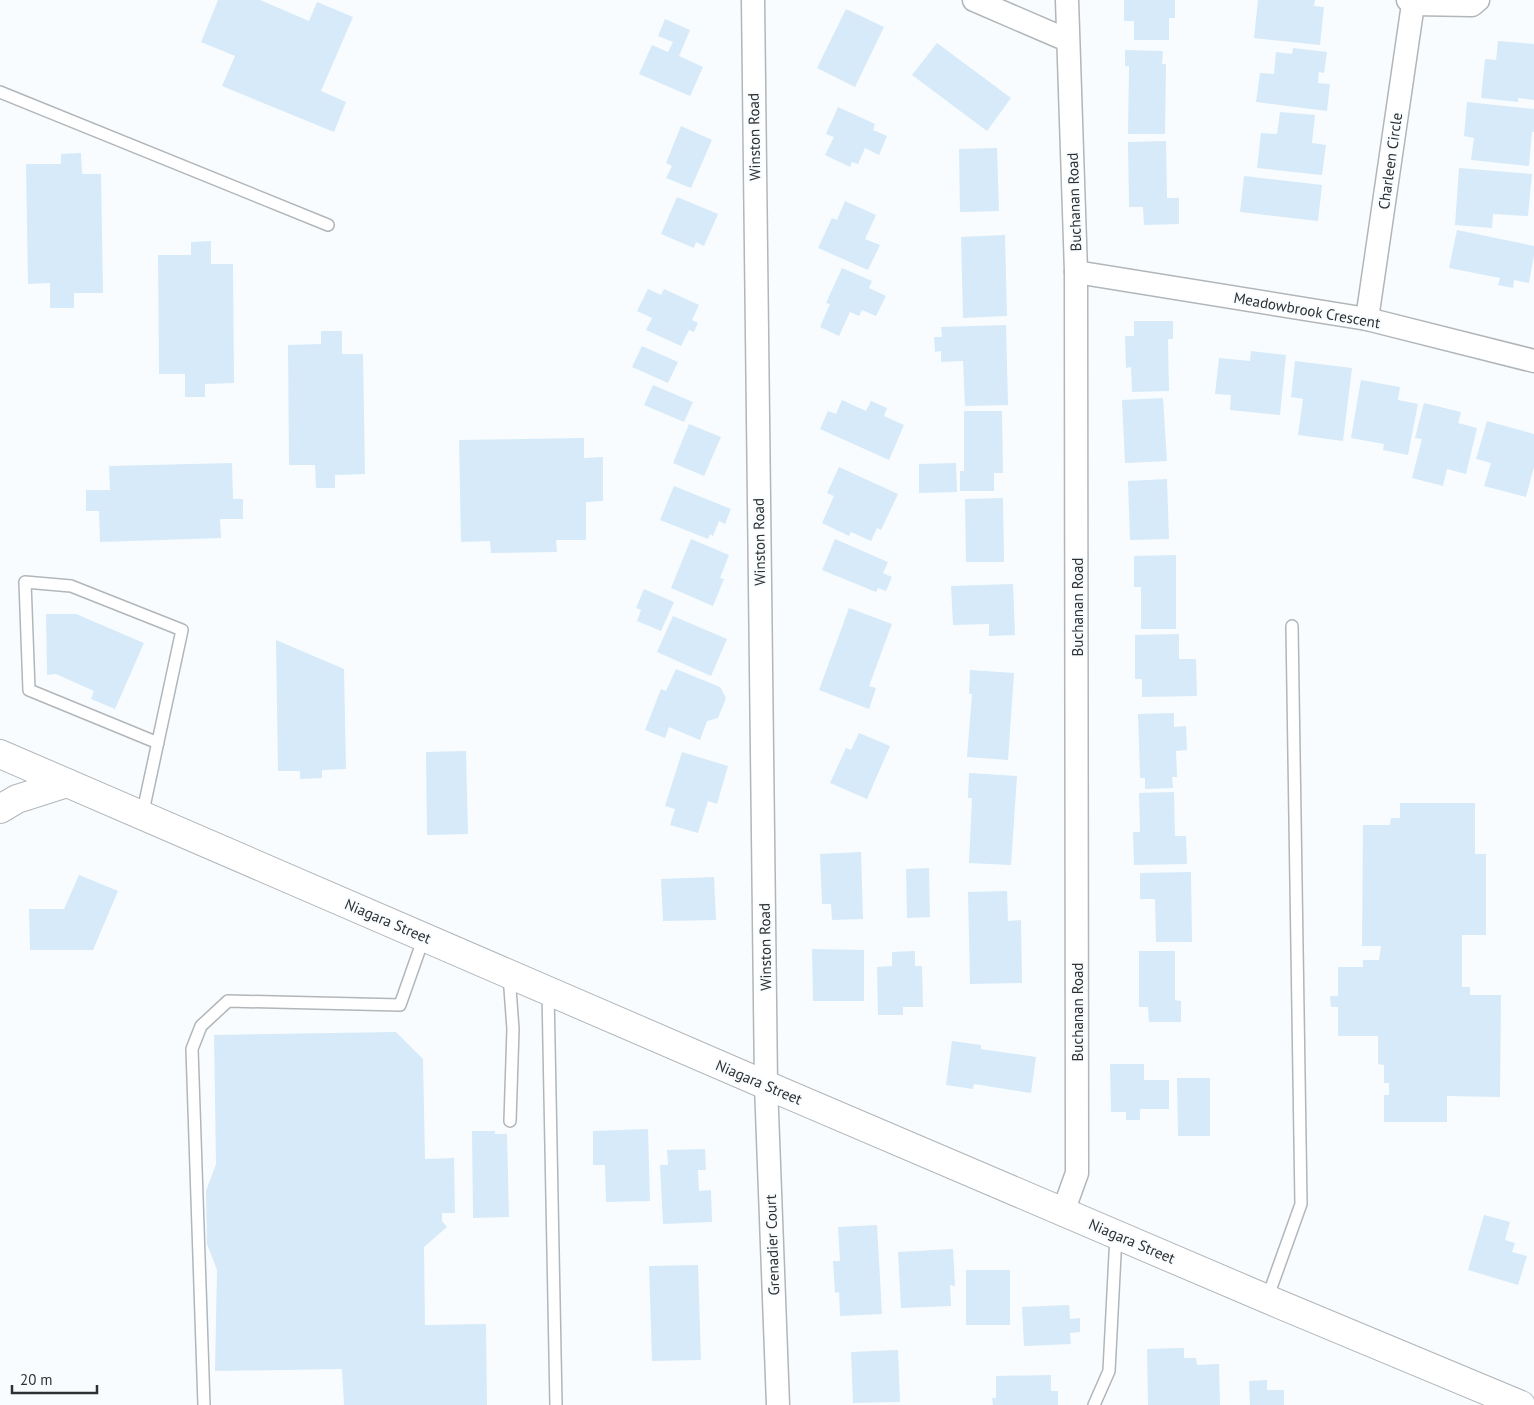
<svg xmlns="http://www.w3.org/2000/svg" width="1534" height="1405" font-family="'PT Sans',sans-serif">
  <style>
    .building { fill: #d6eaf9 }
    .lines { fill: none; stroke-linecap: round; stroke-linejoin: round }
    .service-casing { stroke: #b1b6ba; stroke-width: 14 }
    .minor-casing { stroke: #b1b6ba; stroke-width: 25 }
    .secondary-casing { stroke: #b1b6ba; stroke-width: 30 }
    .service { stroke: #fff; stroke-width: 11 }
    .minor { stroke: #fff; stroke-width: 22 }
    .secondary { stroke: #fff; stroke-width: 28 }
    .labels { text-anchor: middle; dominant-baseline: central; stroke-width: 4; stroke-linejoin: round; paint-order: stroke }
    .street-label { font-size: 15px; fill: #2e3031; stroke: #f8fcfe }
  </style>
  <rect width="100%" height="100%" fill="#f8fcfe"/>
  <g class="building">
    <polygon points="218,0 260,0 309,21 317,2 353,17 321,91 346,102 334,132 222,86 235,56 201,42"/>
    <polygon points="1124,0 1175,0 1175,18 1169,18 1169,40 1134,40 1134,21 1124,21"/>
    <polygon points="1258,0 1315,0 1314,6 1324,7 1320,45 1254,38"/>
    <polygon points="846,9 884,27 855,87 817,68"/>
    <polygon points="665,19 690,30 679,56 703,67 690,96 639,74 652,45 668,52 673,42 658,36"/>
    <polygon points="1498,41 1534,44 1534,100 1518,98 1518,102 1481,98 1485,59 1496,60"/>
    <polygon points="937,43 1011,98 987,131 912,75"/>
    <polygon points="1293,48 1327,52 1324,73 1319,72 1318,83 1330,84 1327,111 1256,102 1260,73 1274,74 1276,52 1292,54"/>
    <polygon points="1125,50 1163,51 1162,64 1166,64 1165,134 1128,134 1129,66 1125,66"/>
    <polygon points="1467,102 1534,109 1534,132 1532,132 1529,166 1471,160 1474,138 1464,136"/>
    <polygon points="838,107 875,124 873,130 887,136 879,155 865,148 858,164 852,162 850,167 825,155 834,137 826,134"/>
    <polygon points="1280,112 1315,115 1312,143 1326,145 1322,175 1257,168 1261,133 1277,134"/>
    <polygon points="681,126 712,140 691,188 666,178 672,166 666,163"/>
    <polygon points="1166,141 1167,198 1179,198 1179,224 1144,225 1143,207 1129,207 1128,142"/>
    <polygon points="997,148 999,211 960,212 959,149"/>
    <polygon points="81,153 82,174 101,174 103,293 74,293 74,308 50,308 50,283 28,284 26,164 61,164 61,154"/>
    <polygon points="1459,168 1532,174 1528,216 1493,214 1492,228 1455,225"/>
    <polygon points="1244,176 1322,185 1318,221 1240,212"/>
    <polygon points="677,197 718,214 704,246 696,242 694,248 661,234"/>
    <polygon points="845,201 876,215 865,239 880,245 868,270 818,248 832,218 837,220"/>
    <polygon points="1457,230 1534,246 1534,255 1529,283 1514,280 1513,288 1498,285 1500,278 1449,268"/>
    <polygon points="1005,235 1007,316 963,318 961,237"/>
    <polygon points="211,241 211,264 233,264 234,383 205,384 205,397 185,397 185,374 159,374 158,255 191,255 191,242"/>
    <polygon points="842,268 872,281 869,288 886,296 876,316 862,310 859,316 850,312 839,336 820,327 830,304 826,303"/>
    <polygon points="648,289 661,295 664,289 699,305 692,320 698,323 694,332 689,330 681,346 646,330 652,318 637,311"/>
    <polygon points="1134,321 1173,321 1173,339 1168,339 1169,391 1132,392 1131,367 1126,368 1125,336 1134,336"/>
    <polygon points="1006,325 1008,405 965,406 963,361 941,362 941,351 935,352 934,337 942,337 941,327"/>
    <polygon points="321,331 342,331 342,354 363,354 365,474 335,475 335,488 316,488 315,465 289,465 288,345 321,344"/>
    <polygon points="642,346 678,362 668,383 632,367"/>
    <polygon points="1251,351 1286,355 1280,415 1230,410 1231,395 1215,394 1219,358 1250,361"/>
    <polygon points="1295,361 1352,368 1343,441 1298,435 1303,399 1291,397"/>
    <polygon points="1361,380 1400,387 1398,400 1418,404 1408,455 1383,450 1384,444 1351,438"/>
    <polygon points="653,385 693,402 684,422 644,405"/>
    <polygon points="1163,398 1167,461 1125,463 1122,400"/>
    <polygon points="842,400 866,411 871,401 887,408 884,416 904,425 889,460 820,429 828,411 836,414"/>
    <polygon points="1424,403 1461,412 1458,423 1477,428 1466,474 1447,469 1443,486 1412,478 1422,439 1415,438"/>
    <polygon points="964,411 1002,411 1003,473 994,473 994,491 960,491 960,471 964,471"/>
    <polygon points="1487,421 1534,434 1534,467 1526,497 1484,486 1491,463 1476,459"/>
    <polygon points="689,424 721,437 704,476 673,463"/>
    <polygon points="584,438 584,458 603,457 603,501 586,502 586,540 556,540 557,552 491,553 490,541 461,542 459,440"/>
    <polygon points="232,463 233,499 243,499 243,519 220,519 221,538 100,542 99,511 86,511 86,490 110,490 109,466"/>
    <polygon points="956,463 957,492 919,493 919,464"/>
    <polygon points="839,467 898,494 881,530 877,528 871,541 851,532 849,536 822,523 834,496 827,493"/>
    <polygon points="1167,479 1169,539 1130,540 1128,481"/>
    <polygon points="674,486 731,509 725,524 719,521 713,536 710,534 708,539 660,520"/>
    <polygon points="1003,498 1004,562 966,562 965,499"/>
    <polygon points="691,539 729,555 720,578 724,579 713,606 671,588"/>
    <polygon points="835,539 888,562 883,573 892,577 886,591 878,588 876,592 822,570"/>
    <polygon points="1176,555 1176,629 1141,629 1141,587 1134,587 1134,556"/>
    <polygon points="1013,584 1015,635 989,636 989,624 953,625 951,586"/>
    <polygon points="644,589 674,602 661,631 637,621 641,610 636,608"/>
    <polygon points="849,608 892,624 869,686 876,688 869,709 819,690"/>
    <polygon points="46,614 76,614 144,643 115,709 91,699 94,691 56,674 47,675"/>
    <polygon points="673,616 727,639 711,676 657,652"/>
    <polygon points="1179,634 1179,659 1196,659 1197,696 1142,697 1142,679 1135,679 1135,635"/>
    <polygon points="276,640 344,669 346,769 322,770 322,778 300,779 300,771 278,771"/>
    <polygon points="676,669 720,687 726,698 718,718 707,721 700,740 669,727 665,738 645,730 661,689 666,691"/>
    <polygon points="970,670 1014,673 1008,760 967,757 972,694 969,694"/>
    <polygon points="1174,713 1174,727 1186,726 1187,750 1176,751 1177,777 1172,777 1173,788 1145,789 1145,778 1140,778 1138,714"/>
    <polygon points="859,733 890,746 867,799 830,783 846,748 851,750"/>
    <polygon points="466,751 468,834 427,835 426,752"/>
    <polygon points="682,752 728,766 717,804 708,801 698,833 670,825 675,809 665,806"/>
    <polygon points="969,773 1017,776 1011,865 969,863 972,798 968,798"/>
    <polygon points="1174,792 1175,836 1186,836 1187,864 1134,865 1133,832 1140,832 1139,793"/>
    <polygon points="1400,803 1475,803 1475,854 1486,854 1486,935 1462,935 1462,987 1470,987 1470,995 1501,995 1500,1097 1447,1096 1447,1122 1384,1122 1384,1095 1389,1095 1389,1083 1384,1083 1384,1065 1378,1064 1378,1036 1338,1036 1338,1007 1331,1007 1330,996 1338,996 1338,967 1363,967 1363,960 1379,960 1381,946 1362,946 1363,825 1390,825 1391,818 1400,818"/>
    <polygon points="861,852 863,919 832,920 831,904 822,904 820,854"/>
    <polygon points="929,868 930,917 907,918 906,869"/>
    <polygon points="1191,872 1192,942 1156,942 1155,899 1140,899 1140,873"/>
    <polygon points="79,875 118,891 93,950 30,950 29,909 64,909"/>
    <polygon points="714,877 716,920 663,921 661,879"/>
    <polygon points="1007,891 1008,921 1021,920 1022,983 970,984 968,892"/>
    <polygon points="812,949 864,950 864,1001 813,1001"/>
    <polygon points="915,951 915,966 922,966 923,1007 903,1007 903,1015 878,1015 877,967 892,966 892,952"/>
    <polygon points="1139,951 1175,951 1175,1000 1181,1001 1181,1022 1149,1022 1148,1007 1139,1007"/>
    <polygon points="396,1032 423,1059 425,1159 454,1158 455,1213 442,1213 442,1221 447,1227 424,1247 425,1325 486,1324 487,1405 344,1405 342,1369 215,1371 217,1270 207,1244 206,1191 216,1164 214,1035"/>
    <polygon points="952,1041 981,1045 981,1049 1036,1057 1031,1093 974,1084 973,1089 946,1085"/>
    <polygon points="1110,1064 1144,1064 1144,1080 1169,1080 1169,1109 1140,1109 1140,1120 1126,1120 1126,1112 1111,1112"/>
    <polygon points="1177,1078 1210,1078 1210,1136 1178,1136"/>
    <polygon points="648,1129 650,1201 606,1202 605,1165 593,1165 593,1131"/>
    <polygon points="472,1131 495,1131 495,1134 507,1134 509,1217 473,1218"/>
    <polygon points="705,1149 706,1170 698,1170 699,1191 711,1190 712,1222 663,1224 660,1165 668,1165 667,1150"/>
    <polygon points="1484,1215 1510,1222 1505,1240 1515,1243 1512,1252 1527,1256 1518,1285 1468,1270"/>
    <polygon points="877,1225 882,1314 840,1316 839,1292 835,1293 833,1261 840,1261 838,1227"/>
    <polygon points="953,1249 955,1286 950,1285 951,1306 901,1308 898,1252"/>
    <polygon points="698,1265 701,1360 652,1361 649,1266"/>
    <rect x="966" y="1270" width="44" height="55"/>
    <polygon points="1069,1305 1070,1319 1080,1318 1080,1332 1070,1333 1071,1344 1024,1346 1022,1307"/>
    <polygon points="1184,1348 1184,1358 1196,1358 1197,1365 1219,1364 1220,1405 1148,1405 1147,1349"/>
    <polygon points="898,1350 900,1402 853,1403 851,1352"/>
    <polygon points="1051,1375 1051,1391 1058,1391 1058,1405 993,1405 992,1398 996,1398 996,1376"/>
    <polygon points="1267,1380 1267,1390 1284,1390 1284,1405 1250,1405 1249,1381"/>
  </g>
  <g class="lines">
    <defs>
      <g id="service">
        <polyline points="0,92 328,225"/>
        <polyline points="142,816 182,630 71,586 25,582 29,690 158,743"/>
        <polyline points="509,975 513,1029 510,1121"/>
        <polyline points="548,992 556,1405"/>
        <polyline points="1267,1299 1301,1204 1292,626"/>
        <polyline points="204,1405 192,1049 201,1026 228,1001 400,1005 424,937"/>
        <polyline points="1094,1405 1109,1371 1116,1235"/>
      </g>
      <g id="minor">
        <polyline points="753,0 766,1085 778,1405"/>
        <polyline points="974,0 1067,40"/>
        <polyline points="1408,0 1413,4 1472,5 1478,0"/>
        <polyline points="1076,272 1367,319 1534,361"/>
        <polyline points="1367,319 1413,4"/>
        <polyline points="1063,1212 1077,1173 1076,272 1067,0"/>
      </g>
      <g id="secondary">
        <polyline points="0,754 766,1085 1267,1299 1521,1405"/>
        <polyline points="0,809 17,799 67,783"/>
      </g>
    </defs>
    <use href="#service" class="service-casing"/>
    <use href="#minor" class="minor-casing"/>
    <use href="#secondary" class="secondary-casing"/>
    <use href="#service" class="service"/>
    <use href="#minor" class="minor"/>
    <use href="#secondary" class="secondary"/>
  </g>
  <g class="labels">
    <g class="street-label">
      <text transform="translate(754 137) rotate(-91)">Winston Road</text>
      <text transform="translate(1390 161) rotate(-82)">Charleen Circle</text>
      <text transform="translate(1074 202) rotate(-92)">Buchanan Road</text>
      <text transform="translate(1307 310) rotate(10)">Meadowbrook Crescent</text>
      <text transform="translate(759 542) rotate(-91)">Winston Road</text>
      <text transform="translate(1077 607) rotate(-90)">Buchanan Road</text>
      <text transform="translate(388 921) rotate(23)">Niagara Street</text>
      <text transform="translate(765 947) rotate(-91)">Winston Road</text>
      <text transform="translate(1077 1012) rotate(-90)">Buchanan Road</text>
      <text transform="translate(759 1082) rotate(23)">Niagara Street</text>
      <text transform="translate(1132 1241) rotate(23)">Niagara Street</text>
      <text transform="translate(772 1245) rotate(-92)">Grenadier Court</text>
    </g>
  </g>
  <path d="M12 1385v8h85v-8" fill="none" stroke="#2e3031" stroke-width="2.5"/>
  <text x="20" y="1385" font-size="15" fill="#2e3031" stroke="#f8fcfe" stroke-width="4" paint-order="stroke">20 m</text>
</svg>
